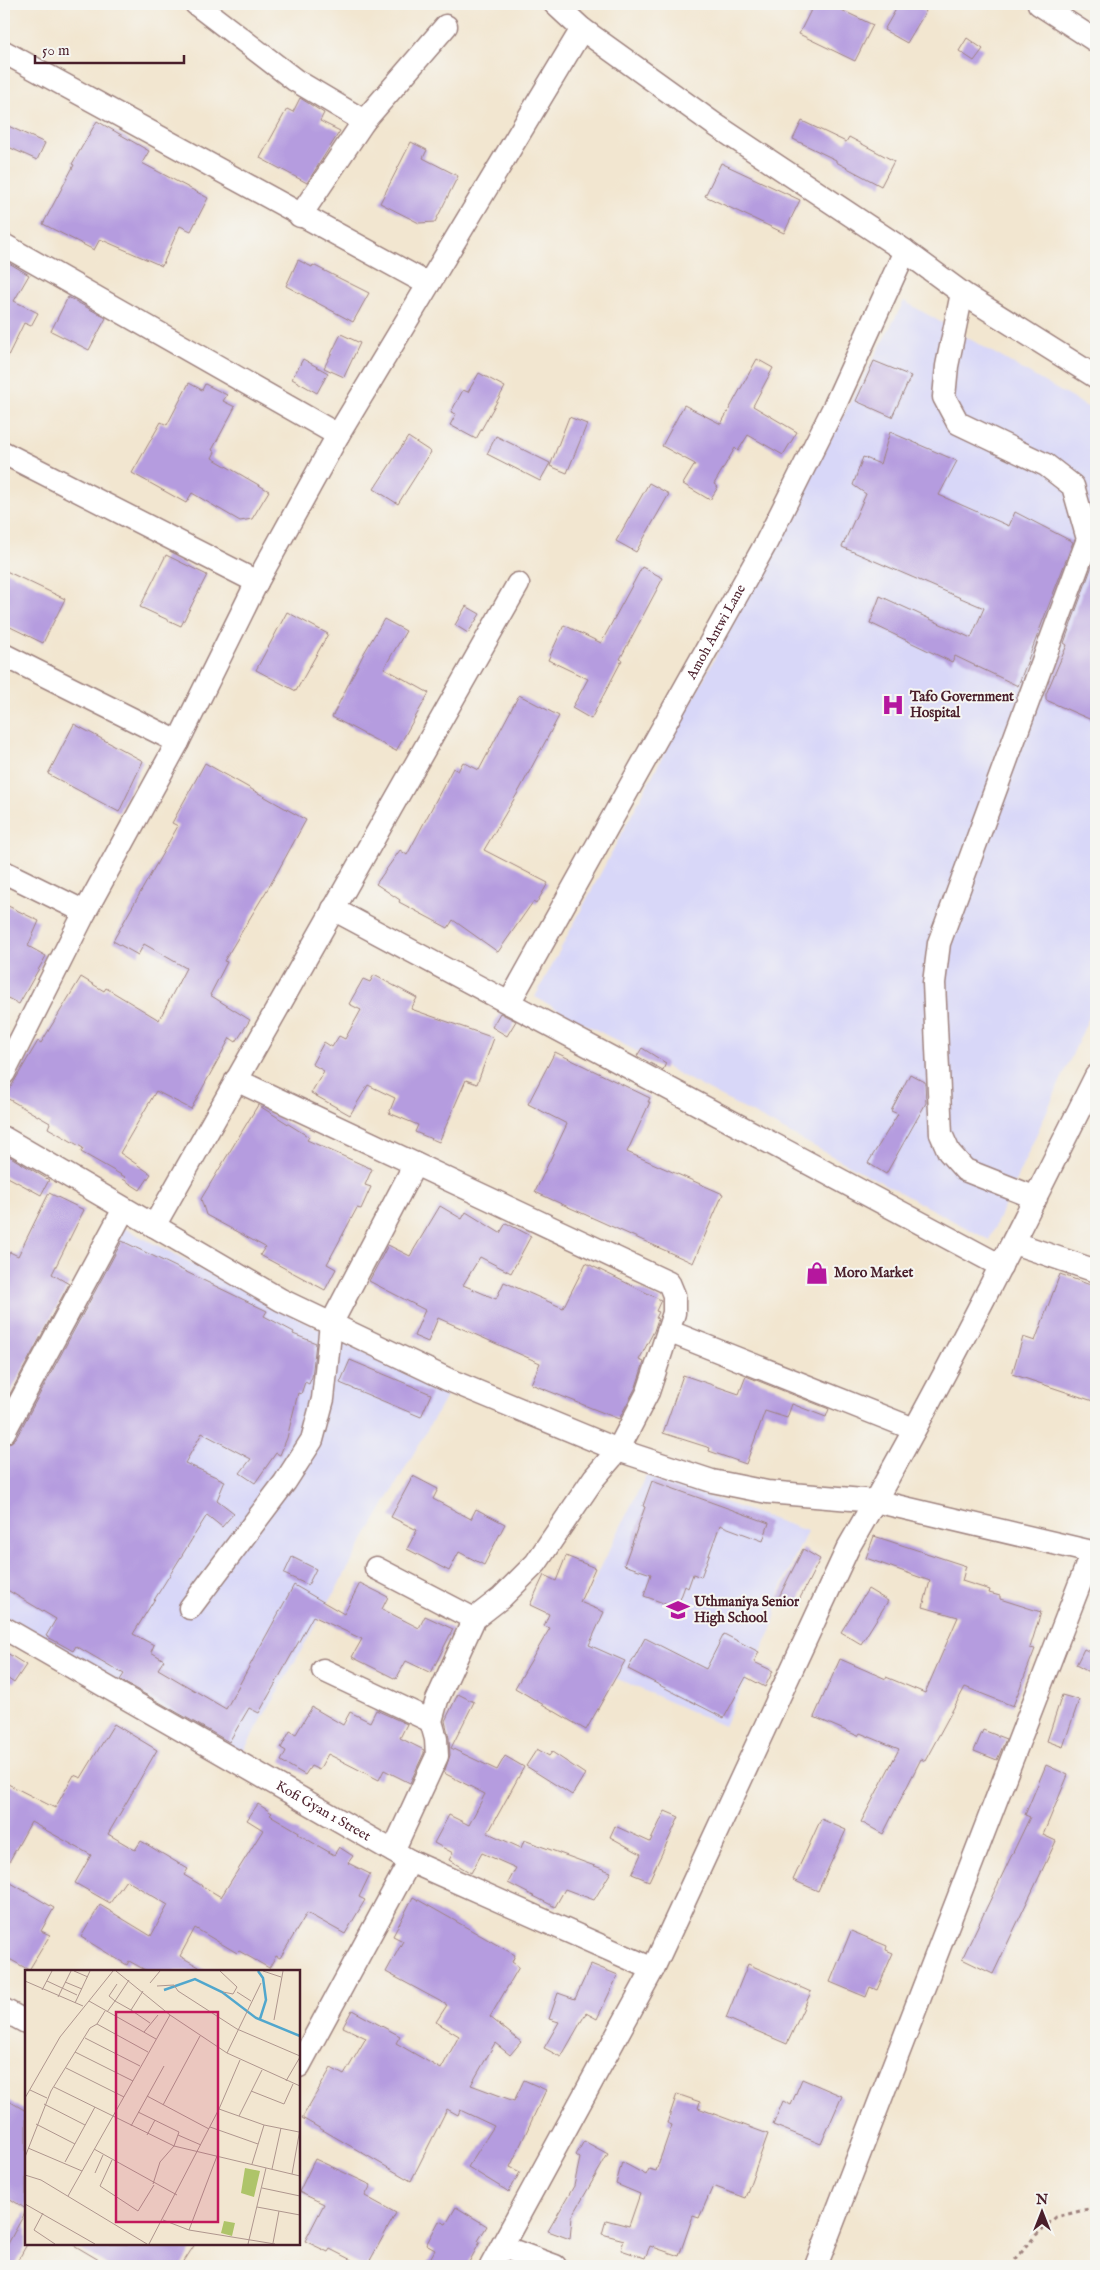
<svg xmlns="http://www.w3.org/2000/svg" width="1100" height="2270" font-family="'IM FELL English',serif">
  <style>
    .built { fill: #d8d7f8 }
    .building { fill: #b59cdf }
    .lines { fill: none; stroke-linecap: round; stroke-linejoin: round }
    .minor-casing { stroke: #9e827e; stroke-width: 25 }
    .path { stroke: #9e827e; stroke-width: 3; stroke-dasharray: 4 4; stroke-linecap: butt }
    .minor { stroke: #fff; stroke-width: 22 }
    .labels { text-anchor: middle; dominant-baseline: central; stroke-width: 4; stroke-linejoin: round; paint-order: stroke }
    .street-label { font-size: 14px; fill: #4a1f2b; stroke: #f6f6f2 }
    .poi-label { font-size: 14px; font-weight: bold; fill: #4a1f2b; stroke: #f6f6f2; text-anchor: start }
    .inset-river { fill: none; stroke: #51a7cd; stroke-width: 2.5 }
    .inset-road { fill: none; stroke: #af968e; stroke-width: 1 }
    .view { fill: #c2185b; fill-opacity: 0.15; stroke: #c2185b; stroke-width: 2.5 }
    .inset-edge { fill: none; stroke: #4a1f2b; stroke-width: 2.5 }
  </style>
  <rect width="100%" height="100%" fill="#f6f6f2"/>
  <filter id="ink" filterUnits="userSpaceOnUse"><feTurbulence type="fractalNoise" baseFrequency=".02" numOctaves="2"/><feDisplacementMap in="SourceGraphic" scale="10" xChannelSelector="R" yChannelSelector="G"/><feConvolveMatrix kernelMatrix="1 2 1 2 8 2 1 2 1" color-interpolation-filters="sRGB"/></filter>
  <filter id="wash" filterUnits="userSpaceOnUse"><feTurbulence type="fractalNoise" baseFrequency=".0096" numOctaves="4" result="noise"/><feDisplacementMap in="SourceGraphic" scale="20" xChannelSelector="R" yChannelSelector="G"/><feGaussianBlur stdDeviation="1.12" result="paint"/><feColorMatrix in="noise" values="0 0 0 0 0 0 0 0 0 0 0 0 0 0 0 0 0 1.4 0 .05"/><feComposite in="paint" operator="in"/></filter>
  <g filter="url(#wash)">
    <rect width="100%" height="100%" fill="#f2e6d0"/>
    <g class="built">
      <polygon points="904,301 1096,412 1096,1002 989,1240 535,997"/>
      <polygon points="114,1223 447,1395 242,1754 4,1616 4,1420"/>
      <polygon points="646,1475 807,1531 780,1591 772,1629 724,1726 559,1653"/>
    </g>
    <g id="blocks">
      <g class="building">
        <polygon points="814,4 829,4 873,25 855,61 799,34"/>
        <polygon points="899,4 913,4 926,11 907,43 884,30"/>
        <polygon points="967,38 983,49 974,61 959,51"/>
        <polygon points="300,98 324,113 320,121 340,131 307,183 260,158 287,109 293,112"/>
        <polygon points="97,121 149,151 142,163 208,198 191,231 180,226 162,266 100,239 94,250 43,224 74,165 72,164"/>
        <polygon points="802,121 846,142 849,137 894,161 881,186 836,162 836,160 793,139"/>
        <polygon points="4,124 45,143 37,160 4,145"/>
        <polygon points="411,142 427,150 423,158 458,176 435,222 419,223 380,203"/>
        <polygon points="721,163 800,200 784,233 705,196"/>
        <polygon points="298,260 312,267 313,265 369,293 353,322 286,286"/>
        <polygon points="9,263 29,275 14,301 38,313 31,326 24,323 4,364 4,272"/>
        <polygon points="68,297 106,318 89,350 51,331"/>
        <polygon points="341,334 360,343 344,377 324,368"/>
        <polygon points="303,359 328,373 317,393 292,379"/>
        <polygon points="757,359 773,368 753,406 797,432 783,455 748,435 738,451 735,448 714,484 718,487 710,500 683,484 695,464 662,446 684,405 721,424"/>
        <polygon points="874,361 911,376 892,417 856,401"/>
        <polygon points="479,373 505,387 476,439 450,425 456,414 451,412 463,390 468,392"/>
        <polygon points="189,383 202,390 205,384 227,395 223,401 235,407 212,450 215,452 212,458 269,491 252,519 240,521 192,493 186,503 132,473 161,422 167,425"/>
        <polygon points="569,417 587,424 567,473 550,466"/>
        <polygon points="890,432 957,461 939,495 1009,526 1015,512 1073,542 1018,686 955,656 952,662 870,623 880,596 971,638 984,608 842,547 866,494 853,485 863,457 880,464"/>
        <polygon points="496,436 550,463 540,481 487,454"/>
        <polygon points="408,437 431,452 398,504 374,489"/>
        <polygon points="649,483 669,494 636,552 616,541"/>
        <polygon points="166,555 207,575 181,626 140,607"/>
        <polygon points="1096,555 1096,722 1046,700 1046,694 1067,645 1064,643"/>
        <polygon points="642,567 663,578 620,659 622,660 591,719 572,708 588,679 548,660 564,625 601,643"/>
        <polygon points="4,570 65,599 43,643 4,624"/>
        <polygon points="466,606 480,614 468,633 455,625"/>
        <polygon points="287,612 328,634 296,691 256,670"/>
        <polygon points="384,619 406,631 384,668 429,693 396,751 332,717 364,653"/>
        <polygon points="519,695 559,716 520,789 484,850 548,883 536,904 533,902 498,952 453,920 448,928 399,902 400,900 376,884 400,850 407,855 453,768 458,771 463,762 479,770"/>
        <polygon points="74,724 143,761 119,812 48,774"/>
        <polygon points="205,763 306,820 273,880 224,961 227,962 210,995 250,1020 236,1042 230,1038 191,1109 156,1091 120,1153 151,1174 140,1190 123,1179 125,1177 81,1152 83,1148 48,1128 50,1123 5,1097 38,1041 41,1043 81,977 104,991 106,988 159,1020 186,968 144,944 138,955 113,941 178,826 172,823"/>
        <polygon points="4,904 39,921 28,946 46,956 19,1004 4,996"/>
        <polygon points="374,975 417,998 411,1009 494,1038 477,1084 466,1080 439,1142 415,1132 418,1125 389,1113 395,1098 368,1085 350,1115 311,1093 324,1071 312,1064 324,1042 332,1047 339,1036 345,1039 361,1010 349,1004 363,979 370,982"/>
        <polygon points="500,1013 516,1021 507,1036 492,1027"/>
        <polygon points="642,1048 666,1063 663,1070 637,1056"/>
        <polygon points="555,1052 650,1098 648,1102 650,1102 627,1152 723,1194 693,1263 535,1192 567,1124 528,1104"/>
        <polygon points="910,1074 925,1082 926,1103 886,1174 868,1163 898,1114 891,1111"/>
        <polygon points="258,1105 309,1137 307,1140 372,1169 365,1185 371,1187 361,1209 357,1208 327,1264 336,1269 325,1290 260,1255 265,1247 206,1215 201,1199"/>
        <polygon points="4,1153 49,1180 41,1195 4,1175"/>
        <polygon points="49,1193 84,1210 52,1274 69,1284 4,1405 4,1263 10,1252 18,1256"/>
        <polygon points="440,1206 462,1219 466,1212 500,1233 506,1223 531,1236 511,1273 480,1257 463,1285 496,1299 504,1282 563,1308 586,1263 661,1300 656,1311 659,1312 656,1318 658,1319 654,1331 639,1360 644,1362 636,1387 619,1419 531,1384 540,1363 438,1318 428,1342 414,1336 425,1310 369,1281 388,1245 410,1256"/>
        <polygon points="122,1241 267,1311 264,1316 294,1332 293,1334 316,1343 312,1377 309,1384 305,1382 301,1394 298,1393 287,1438 280,1455 276,1453 255,1483 240,1473 251,1459 202,1433 185,1463 225,1481 217,1500 234,1513 222,1527 207,1515 133,1634 154,1645 151,1652 164,1660 158,1669 226,1709 294,1585 344,1614 360,1583 388,1597 382,1609 419,1628 425,1616 453,1629 431,1673 406,1661 396,1679 352,1657 362,1639 313,1616 259,1713 249,1708 229,1742 120,1680 124,1674 76,1646 73,1651 46,1636 56,1619 4,1588 4,1445 10,1443 16,1438"/>
        <polygon points="1060,1274 1096,1287 1096,1402 1012,1374 1023,1337 1035,1341"/>
        <polygon points="350,1360 431,1394 421,1417 340,1383"/>
        <polygon points="683,1375 739,1394 746,1376 829,1409 826,1417 792,1404 787,1418 765,1411 746,1464 709,1451 710,1448 663,1433"/>
        <polygon points="413,1476 438,1489 433,1499 471,1519 476,1509 505,1524 484,1565 459,1552 449,1571 407,1549 417,1530 391,1517"/>
        <polygon points="652,1481 769,1523 763,1541 720,1525 701,1577 693,1574 688,1588 685,1586 677,1608 644,1596 651,1574 624,1565 645,1507 643,1506"/>
        <polygon points="874,1536 966,1566 962,1581 990,1590 989,1593 1000,1596 1000,1599 1041,1612 1030,1648 1035,1649 1013,1706 965,1687 925,1761 921,1759 883,1834 861,1822 899,1749 860,1733 858,1736 814,1717 840,1659 886,1679 886,1677 925,1693 958,1617 923,1607 930,1581 866,1558"/>
        <polygon points="803,1549 820,1559 796,1606 779,1597"/>
        <polygon points="566,1556 595,1568 580,1602 604,1612 589,1645 625,1661 586,1730 515,1688 550,1628 544,1626 549,1614 530,1605 544,1575 556,1581"/>
        <polygon points="292,1557 316,1569 308,1585 284,1574"/>
        <polygon points="868,1589 888,1601 861,1644 841,1632"/>
        <polygon points="724,1634 759,1652 754,1662 773,1671 765,1687 746,1677 724,1718 628,1669 645,1638 706,1669"/>
        <polygon points="1084,1649 1096,1655 1096,1676 1076,1665"/>
        <polygon points="4,1651 26,1665 14,1683 4,1676"/>
        <polygon points="458,1694 474,1702 451,1748 497,1770 505,1756 524,1767 488,1833 521,1848 524,1840 611,1872 594,1900 565,1889 555,1907 508,1883 516,1868 482,1853 471,1873 449,1860 453,1853 434,1843 449,1815 469,1825 485,1794 444,1773 450,1755 449,1738 445,1721"/>
        <polygon points="1062,1695 1079,1700 1063,1747 1047,1741"/>
        <polygon points="312,1707 343,1725 350,1712 370,1722 376,1710 407,1724 400,1738 424,1750 424,1753 410,1783 384,1770 379,1780 328,1754 319,1770 311,1766 305,1775 281,1761 286,1751 281,1748 290,1731 296,1734"/>
        <polygon points="114,1724 157,1750 108,1834 135,1850 141,1841 188,1869 184,1875 221,1897 263,1830 247,1820 258,1804 272,1813 270,1815 299,1832 298,1834 334,1855 339,1847 353,1856 348,1863 370,1874 359,1897 365,1900 345,1934 307,1913 280,1958 276,1956 269,1968 239,1951 237,1953 195,1928 180,1956 206,1971 147,1971 129,1961 127,1965 81,1937 100,1905 151,1936 168,1905 126,1880 110,1903 75,1883 91,1855 31,1822 4,1871 4,1782 55,1808 74,1775 81,1778"/>
        <polygon points="983,1730 1006,1739 997,1760 974,1751"/>
        <polygon points="537,1749 549,1756 552,1752 585,1774 572,1795 526,1766"/>
        <polygon points="1046,1765 1068,1775 1043,1835 1056,1841 993,1974 962,1959 1030,1817 1025,1815"/>
        <polygon points="665,1811 679,1817 649,1881 632,1874 641,1854 610,1837 615,1826 650,1842"/>
        <polygon points="821,1819 846,1830 818,1891 793,1880"/>
        <polygon points="4,1879 54,1908 41,1931 50,1935 29,1970 4,1956"/>
        <polygon points="413,1897 515,1955 512,1962 519,1967 490,2017 521,2042 510,2055 495,2043 471,2085 514,2101 524,2080 546,2090 510,2167 520,2172 509,2192 468,2167 494,2126 460,2110 458,2115 447,2109 411,2181 302,2118 331,2068 344,2075 366,2038 343,2027 352,2010 400,2036 396,2043 441,2069 459,2036 436,2022 447,2005 386,1972 403,1941 393,1936"/>
        <polygon points="851,1931 887,1946 886,1950 893,1953 877,1990 870,1987 866,1997 830,1982"/>
        <polygon points="591,1964 618,1975 597,2019 586,2013 561,2057 544,2048 559,2022 549,2019 558,1993 575,1999"/>
        <polygon points="748,1964 811,1992 787,2044 726,2018"/>
        <polygon points="802,2079 842,2096 821,2144 773,2125 783,2101 791,2105"/>
        <polygon points="677,2094 700,2102 698,2108 768,2134 745,2198 713,2186 699,2218 693,2216 679,2256 650,2246 645,2258 621,2250 624,2240 602,2234 606,2220 629,2226 640,2194 616,2184 622,2162 646,2175 649,2169 656,2171 672,2125 667,2123"/>
        <polygon points="4,2098 26,2111 26,2209 4,2195"/>
        <polygon points="584,2141 608,2154 572,2217 570,2239 548,2231 574,2186 580,2158 576,2155"/>
        <polygon points="315,2159 371,2185 365,2196 396,2213 367,2266 363,2266 330,2249 328,2252 305,2241 324,2204 299,2192"/>
        <polygon points="456,2207 487,2226 478,2241 480,2242 467,2266 426,2266 435,2250 426,2245 439,2221 446,2224"/>
        <polygon points="26,2211 26,2246 15,2266 4,2266 4,2251"/>
        <polygon points="72,2244 195,2244 181,2266 109,2266"/>
      </g>
    </g>
  </g>
  <g filter="url(#ink)">
    <use href="#blocks" fill-opacity="0" stroke="#9e827e" stroke-width="1"/>
    <g class="lines">
      <defs>
        <g id="minor">
          <polyline points="196,4 295,80 364,121"/>
          <polyline points="555,4 582,29 714,124 905,251 962,293 1096,377"/>
          <polyline points="1039,4 1096,41"/>
          <polyline points="4,52 428,284"/>
          <polyline points="300,216 364,121 446,26"/>
          <polyline points="4,245 338,435"/>
          <polyline points="962,293 947,366 944,397 958,423 1046,465 1073,486 1088,539 939,943 934,983 941,1134 949,1152 965,1170 1036,1198"/>
          <polyline points="4,453 257,582"/>
          <polyline points="4,655 178,742"/>
          <polyline points="4,872 85,912"/>
          <polyline points="333,909 1001,1266"/>
          <path id="s1" d="M509 1003 766 543 835 405 905 251"/>
          <polyline points="4,1073 85,912 178,742 257,582 338,435 582,29"/>
          <polyline points="236,1080 669,1283 674,1295 674,1313 648,1392 618,1450 594,1478 536,1563 501,1598 474,1619 437,1700 431,1721 436,1739 437,1756 393,1851"/>
          <polyline points="4,1138 281,1300 449,1380 618,1450 712,1481 767,1492 875,1501 1096,1553"/>
          <polyline points="154,1226 518,584"/>
          <polyline points="1014,1243 1096,1271"/>
          <polyline points="668,1331 914,1429"/>
          <polyline points="4,1432 124,1209"/>
          <polyline points="376,1568 474,1619"/>
          <polyline points="190,1608 285,1482 312,1440 323,1399 331,1324 415,1164"/>
          <path id="s2" d="M4 1628 410 1861 653 1969"/>
          <polyline points="323,1670 431,1721"/>
          <polyline points="4,2010 26,2022"/>
          <polyline points="299,2066 410,1861"/>
          <polyline points="503,2247 555,2266"/>
          <path d="M491 2266 653 1969 848 1548C937 1395 1017 1235 1096 1076"/>
          <polyline points="816,2266 1092,1552"/>
        </g>
      </defs>
      <use href="#minor" class="minor-casing"/>
      <polyline class="path" points="1010,2266 1036,2235 1056,2217 1096,2207"/>
      <use href="#minor" class="minor"/>
    </g>
  </g>
  <defs>
    <symbol id="hospital-bare" viewBox="-9 -9 18 18"><path d="M-5-5h3v3.5h4V-5h3V5h-3V1.5h-4V5h-3Z" fill="#b5179e" stroke="#f6f6f2" stroke-width="2.5" paint-order="stroke"/></symbol>
    <symbol id="shop-bare" viewBox="-9 -9 18 18"><path d="M-5-2.5h2.3a2.7 3.5 0 0 1 5.4 0H5L5.5 6h-11ZM-1.5-2.5h3a1.5 2.3 0 0 0-3 0Z" fill="#b5179e" stroke="#f6f6f2" stroke-width="2.5" paint-order="stroke"/></symbol>
    <symbol id="school-bare" viewBox="-9 -9 18 18"><path d="M0-5L7-2L0 1L-7-2ZM-4 1L0 2.5L4 1V4Q0 6-4 4Z" fill="#b5179e" stroke="#f6f6f2" stroke-width="2.5" paint-order="stroke"/></symbol>
  </defs>
  <g fill-rule="evenodd">
    <use href="#hospital-bare" x="877" y="689" width="32" height="32"/>
    <use href="#shop-bare" x="801" y="1257" width="32" height="32"/>
    <use href="#school-bare" x="662" y="1594" width="32" height="32"/>
  </g>
  <g class="labels">
    <g class="street-label">
      <text stroke="none"><textPath href="#s1" startOffset="425">Amoh Antwi Lane</textPath></text>
      <text stroke="none"><textPath href="#s2" startOffset="368">Kofi Gyan 1 Street</textPath></text>
    </g>
    <g class="poi-label">
      <text x="910" y="697">Tafo Government<tspan x="910" dy="16">Hospital</tspan></text>
      <text x="834" y="1273">Moro Market</text>
      <text x="694" y="1602">Uthmaniya Senior<tspan x="694" dy="16">High School</tspan></text>
    </g>
  </g>
  <g transform="translate(25 1970)">
    <rect width="275" height="275" fill="#f2e6d0"/>
    <path d="M220 198 235 201 229 227 216 223ZM199 251 210 253 207 266 196 263Z" fill="#aec469"/>
    <path class="inset-river" d="M233 1 238 8 241 30 235 49M139 20 170 9 197 22 231 48 275 66"/>
    <path class="inset-road" d="M49 1 63 7M91 1 145 45 202 83 275 116M195 1 212 17 208 24 198 22M238 1 256 7M0 11 58 36M22 11 52 25M40 12 57 19M125 13 135 1M92 14 84 26 90 31 104 10M132 16 149 15 153 21 212 59 275 86M17 20 27 1M212 22 226 31M33 27 46 1M64 31 131 69M50 33 65 1M106 40 125 53M82 42 90 31 106 40 118 21M249 50 258 1M72 54 123 82M119 62 133 45M60 68 115 96M50 82 108 111M202 83 236 13M41 98 99 127M261 111 275 87M29 117 149 176 275 206M5 120 22 128M226 121 259 134 268 114M122 126 184 159M0 128 35 67 88 1M19 134 60 155M138 135 175 66M194 139 239 155 274 162M113 142 154 162 149 176 135 192 128 214M214 146 237 100M11 154 50 174M106 156 139 96M185 157 233 174M122 165 130 150M153 165 176 175M3 178 57 201M69 179 152 225M0 187 26 121 65 58 72 54 80 41M87 190 75 216 113 241 129 215M40 192 70 137M227 194 239 155M247 199 256 158M70 203 78 185M267 204 275 159M0 205 16 210 122 274M237 218 275 226M43 226 145 45M0 234 70 274M232 237 275 245M18 243 9 260 30 274M138 250 164 260 250 274M164 260 192 186M248 273 254 241M124 274 194 139 215 90M223 274 241 198"/>
    <path class="view" d="M91 42H193V252H91Z"/>
    <rect width="275" height="275" class="inset-edge"/>
  </g>
  <rect width="1100" height="2270" fill="none" stroke="#f6f6f2" stroke-width="20"/>
  <g transform="translate(1042 2212)" stroke="#f6f6f2" stroke-width="4" paint-order="stroke">
  <path d="M0-4L9 19L0 12L-9 19Z" fill="#4a1f2b"/>
  <text y="-8" font-size="14" font-weight="bold" text-anchor="middle" fill="#4a1f2b">N</text>
  </g>
  <path d="M35 55v8h149v-8" fill="none" stroke="#4a1f2b" stroke-width="2.5"/>
  <text x="42" y="55" font-size="15" fill="#4a1f2b" stroke="#f6f6f2" stroke-width="4" paint-order="stroke">50 m</text>
</svg>
